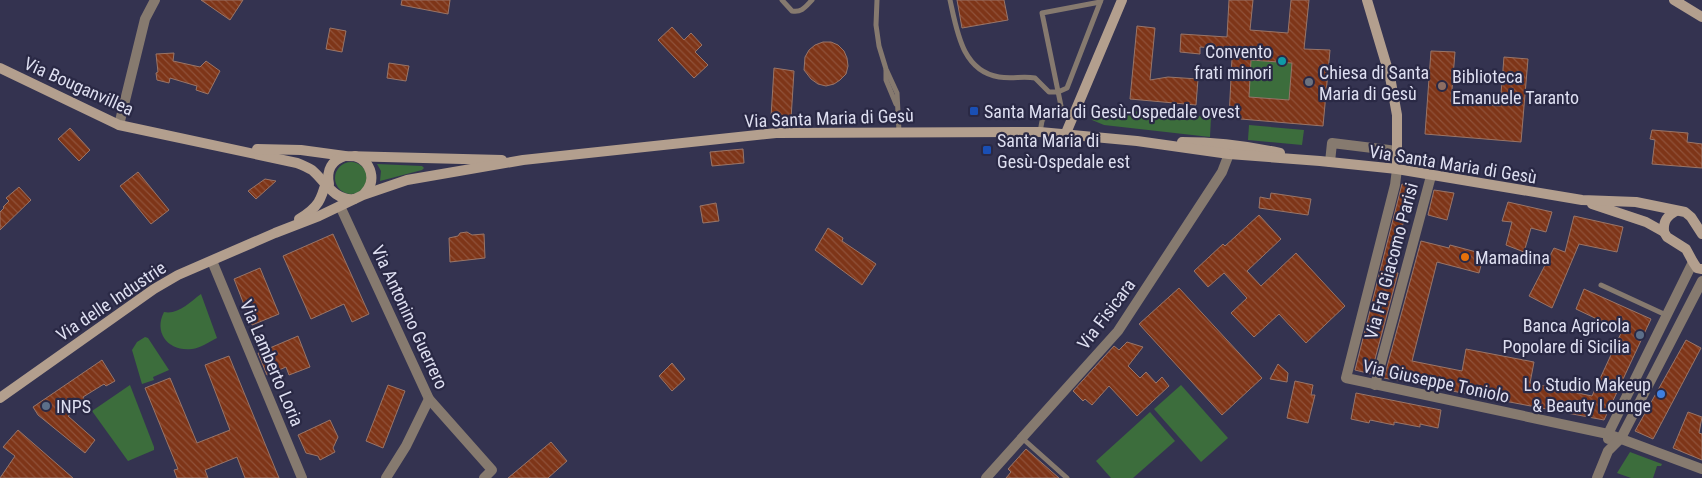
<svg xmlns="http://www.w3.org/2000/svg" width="1702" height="478" font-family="'Roboto Condensed',sans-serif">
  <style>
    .garden { fill: #3c6d3c }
    .building { fill: url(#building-back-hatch); stroke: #997568; fill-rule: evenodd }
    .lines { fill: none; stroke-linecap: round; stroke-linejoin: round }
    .service { stroke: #867a6f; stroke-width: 5 }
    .minor { stroke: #867a6f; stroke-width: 10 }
    .secondary { stroke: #b39f8e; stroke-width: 10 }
    .culture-dot { fill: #0f9aa8; stroke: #2a2945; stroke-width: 2 }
    .worship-dot { fill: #6b7280; stroke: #2a2945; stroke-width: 2 }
    .education-dot { fill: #8d6e63; stroke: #2a2945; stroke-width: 2 }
    .transit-dot { fill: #1a4fb4; stroke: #2a2945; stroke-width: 2 }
    .food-dot { fill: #e8710a; stroke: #2a2945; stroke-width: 2 }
    .service-dot { fill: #5c6f8a; stroke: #2a2945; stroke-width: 2 }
    .shop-dot { fill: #3f7fe0; stroke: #2a2945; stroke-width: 2 }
    .labels { text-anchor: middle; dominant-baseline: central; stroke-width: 4.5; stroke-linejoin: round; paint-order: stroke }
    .poi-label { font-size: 18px; fill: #dedff1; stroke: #2a2945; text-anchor: start }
    .street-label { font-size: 18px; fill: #dedff1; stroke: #2a2945 }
  </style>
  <defs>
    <pattern id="building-back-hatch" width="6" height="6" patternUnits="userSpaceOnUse" patternTransform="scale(1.25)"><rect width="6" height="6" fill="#7e3518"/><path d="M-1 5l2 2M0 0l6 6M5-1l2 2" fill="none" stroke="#90523a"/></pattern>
  </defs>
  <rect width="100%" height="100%" fill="#343350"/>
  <g class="garden">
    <polygon points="1251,60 1292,63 1289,100 1249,97"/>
    <polygon points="1091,108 1211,117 1210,137 1104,125 1092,120 1090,113"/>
    <polygon points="1249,125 1304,130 1302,145 1248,140"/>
    <circle cx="351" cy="178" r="16"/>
    <polygon points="377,164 422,166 424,168 422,170 380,181 381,171"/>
    <path d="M201 294 217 338C209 342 200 348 192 349 169 352 153 333 164 312 178 315 190 302 201 294Z"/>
    <polygon points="145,337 148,338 169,370 153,377 154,380 142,384 132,350 137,342"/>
    <polygon points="130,385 154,447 154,450 128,461 92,411"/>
    <polygon points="1181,385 1228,438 1201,462 1154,409"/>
    <polygon points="1150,412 1175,441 1133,478 1111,478 1096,461"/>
    <polygon points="1630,452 1662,464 1661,466 1657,466 1653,478 1631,478 1617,473"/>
  </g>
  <g class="building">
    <polygon points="201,0 243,0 230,20"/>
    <polygon points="402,0 450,0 448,14 401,5"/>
    <polygon points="957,0 1004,0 1008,20 962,28"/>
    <path d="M1229 0H1253L1250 30 1288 33 1291 0H1309L1304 49 1330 50 1323 126 1229 118 1232 58H1226V49L1200 47V54L1180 52 1181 34 1227 37ZM1251 60 1292 63 1289 100 1249 97Z"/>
    <polygon points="1137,26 1155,28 1150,80 1168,77 1198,79 1196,105 1130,99"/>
    <polygon points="672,27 684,40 691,33 702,45 695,52 708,65 694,78 658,40"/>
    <polygon points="330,28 346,31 342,52 326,49"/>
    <polygon points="823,42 831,42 838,45 844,51 847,58 848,66 846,74 840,80 834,84 826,86 818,84 811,79 804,70 805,57 809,50 815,45"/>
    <polygon points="1431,51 1455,52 1451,102 1500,106 1504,57 1528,59 1521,142 1425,134"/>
    <polygon points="174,53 173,61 200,67 206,61 220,71 208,94 196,90 197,86 170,78 169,83 157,80 156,73 158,72 156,54"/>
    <polygon points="389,63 409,66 406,81 387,78"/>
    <polygon points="774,68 794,71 791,119 771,117"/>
    <polygon points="70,128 90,150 79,161 58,139"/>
    <polygon points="1652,130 1688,133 1687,142 1702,144 1702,168 1652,164 1655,140 1650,139"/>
    <polygon points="743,149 744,163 712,166 710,152"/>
    <polygon points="138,172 169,210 151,224 120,186"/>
    <polygon points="265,179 276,181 256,199 248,191"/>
    <polygon points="1402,184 1413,187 1390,272 1398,273 1371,374 1355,370"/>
    <polygon points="19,187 31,200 0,230 0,212 4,208 3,207 9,201 6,198"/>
    <polygon points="1434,190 1454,193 1447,220 1428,215"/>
    <polygon points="1271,193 1311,199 1308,215 1259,208 1260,197 1270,199"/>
    <polygon points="1508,202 1552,212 1546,232 1531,228 1524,252 1506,245 1512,222 1502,221"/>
    <polygon points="716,203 719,221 703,223 700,206"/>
    <polygon points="1259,215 1281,239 1247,271 1261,286 1296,253 1345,306 1306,343 1279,314 1254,337 1231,313 1247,298 1224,273 1208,287 1194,271 1223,244 1225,246"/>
    <polygon points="1574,216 1623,227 1617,252 1579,244 1552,308 1529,296 1554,248 1565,252"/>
    <polygon points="828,228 843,238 842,241 876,264 862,285 815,250"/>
    <polygon points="467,232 472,235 484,234 485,258 450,262 449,238 458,236 460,233"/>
    <polygon points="333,234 369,314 352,322 344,304 311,319 283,256"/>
    <polygon points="1421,241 1449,248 1450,245 1484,254 1479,273 1437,262 1412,361 1462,371 1466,349 1534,362 1530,383 1592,396 1622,331 1576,309 1584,289 1651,319 1604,420 1384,378"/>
    <polygon points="260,268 279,314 252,325 234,279"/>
    <polygon points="1179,288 1262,378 1222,415 1139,324"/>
    <polygon points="298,336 310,367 289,375 286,367 267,375 258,353"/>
    <polygon points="1686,340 1701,348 1653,439 1635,431"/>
    <polygon points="1127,342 1143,347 1128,366 1140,378 1146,372 1156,383 1162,377 1169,386 1137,416 1109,386 1092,405 1085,399 1083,401 1073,391 1114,346 1119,350"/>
    <polygon points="229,356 279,478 245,478 237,457 205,470 208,478 177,478 174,470 178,469 145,388 170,378 197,443 230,430 205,365"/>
    <polygon points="102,360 115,381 106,386 104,384 83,397 87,403 68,416 95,440 85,453 38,415 33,407"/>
    <polygon points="672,363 685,379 672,391 659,376"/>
    <polygon points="1278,364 1288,373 1287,382 1270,379"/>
    <polygon points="1295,381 1313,385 1311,395 1315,395 1308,423 1287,418"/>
    <polygon points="388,385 405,391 383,448 366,441"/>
    <polygon points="1356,393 1441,410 1438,428 1420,424 1420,427 1394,422 1394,425 1370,420 1369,423 1351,419"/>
    <polygon points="1688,412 1702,417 1699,433 1702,434 1702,460 1673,448"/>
    <polygon points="330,420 338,437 333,448 335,452 320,460 318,456 306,453 298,435"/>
    <polygon points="18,430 73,478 0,478 15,456 3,447"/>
    <polygon points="551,442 567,461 548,478 508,478"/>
    <polygon points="1026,449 1059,478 1006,478 1011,472 1008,469"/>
  </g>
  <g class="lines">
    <g class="service">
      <path d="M782 0 792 11C802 13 806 6 812 0"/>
      <polyline points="877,0 876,25 879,46 886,69 897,93 899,132"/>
      <path d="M950 0C957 31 962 71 999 77 1012 79 1023 76 1035 78L1049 92H1058L1067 88 1101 0"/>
      <polyline points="886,70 886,80 896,104"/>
      <polyline points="1040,132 1042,121 1045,116 1053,114 1061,106 1042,13 1100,2"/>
      <polyline points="1601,285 1666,315"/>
      <polyline points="1022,438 1067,478"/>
    </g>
    <g class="minor">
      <polyline points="119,125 145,19 155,0"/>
      <polyline points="1330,162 1332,143 1397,151"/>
      <polyline points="1397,169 1395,185 1346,378 1608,434 1702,469"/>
      <polyline points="340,206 429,399 492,470 484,478"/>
      <polyline points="212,261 302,478"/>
      <polyline points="1375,385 1431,176"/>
      <polyline points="1608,439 1608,434 1693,262"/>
      <polyline points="386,478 406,446 429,399"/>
      <polyline points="986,478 1118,331 1222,172 1229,154"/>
      <polyline points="1597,478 1608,451 1621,438 1702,281"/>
    </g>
    <g class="secondary">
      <polyline points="1367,0 1390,77 1397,115 1397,169"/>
      <polyline points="1674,0 1702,17"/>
      <path d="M0 68 119 125 297 163C302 165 307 167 312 170 325 181 334 201 354 199"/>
      <polyline points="1066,133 1122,0"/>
      <path d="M1182 142C1215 142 1248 146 1280 153"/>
      <polyline points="257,149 301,150 345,156 502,160"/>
      <path d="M355 156C372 162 377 181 364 194"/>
      <path d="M329 184C326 170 332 160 345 156"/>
      <polyline points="1592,204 1646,222 1664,232 1667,237 1686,249 1693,262 1697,268 1702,269"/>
      <path d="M299 219C319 207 321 200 327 179"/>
      <path d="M1664 232C1663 221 1667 216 1676 211"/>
      <polyline points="0,398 154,289 178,275 275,233 319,216 363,195 407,180 523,160 776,133 1040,132 1137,141 1229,154 1320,161 1397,169 1582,200 1636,202 1685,212 1691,217 1702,234"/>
    </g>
  </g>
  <circle class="culture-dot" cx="1282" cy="61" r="5"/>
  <circle class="worship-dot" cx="1309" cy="82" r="5"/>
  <circle class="education-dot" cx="1442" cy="86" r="5"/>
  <g class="transit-dot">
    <rect x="969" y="106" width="10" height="10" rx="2.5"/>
    <rect x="982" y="145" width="10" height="10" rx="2.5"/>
  </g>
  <circle class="food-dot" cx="1465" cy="257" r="5"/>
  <g class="service-dot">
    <circle cx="1640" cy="335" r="5"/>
    <circle cx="46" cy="406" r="5"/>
  </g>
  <circle class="shop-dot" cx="1661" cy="394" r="5"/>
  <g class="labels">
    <g class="poi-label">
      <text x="1272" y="51" text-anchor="end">Convento<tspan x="1272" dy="21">frati minori</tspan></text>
      <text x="1319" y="72">Chiesa di Santa<tspan x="1319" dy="21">Maria di Gesù</tspan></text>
      <text x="1452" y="76">Biblioteca<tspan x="1452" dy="21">Emanuele Taranto</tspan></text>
      <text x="984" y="111">Santa Maria di Gesù-Ospedale ovest</text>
      <text x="997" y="140">Santa Maria di<tspan x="997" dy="21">Gesù-Ospedale est</tspan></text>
      <text x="1475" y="257">Mamadina</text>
      <text x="1630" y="325" text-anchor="end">Banca Agricola<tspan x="1630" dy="21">Popolare di Sicilia</tspan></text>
      <text x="1651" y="384" text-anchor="end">Lo Studio Makeup<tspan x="1651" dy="21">&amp; Beauty Lounge</tspan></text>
      <text x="56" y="406">INPS</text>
    </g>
    <g class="street-label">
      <text transform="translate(79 86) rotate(24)">Via Bouganvillea</text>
      <text transform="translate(829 118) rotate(-2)">Via Santa Maria di Gesù</text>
      <text transform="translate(1453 164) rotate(9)">Via Santa Maria di Gesù</text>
      <text transform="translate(1391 261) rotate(-75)">Via Fra Giacomo Parisi</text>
      <text transform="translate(111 301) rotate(-34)">Via delle Industrie</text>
      <text transform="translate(1106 314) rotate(-53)">Via Fisicara</text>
      <text transform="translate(410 317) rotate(65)">Via Antonino Guerrero</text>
      <text transform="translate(272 363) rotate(67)">Via Lamberto Loria</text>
      <text transform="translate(1436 381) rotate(12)">Via Giuseppe Toniolo</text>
    </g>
  </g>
</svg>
